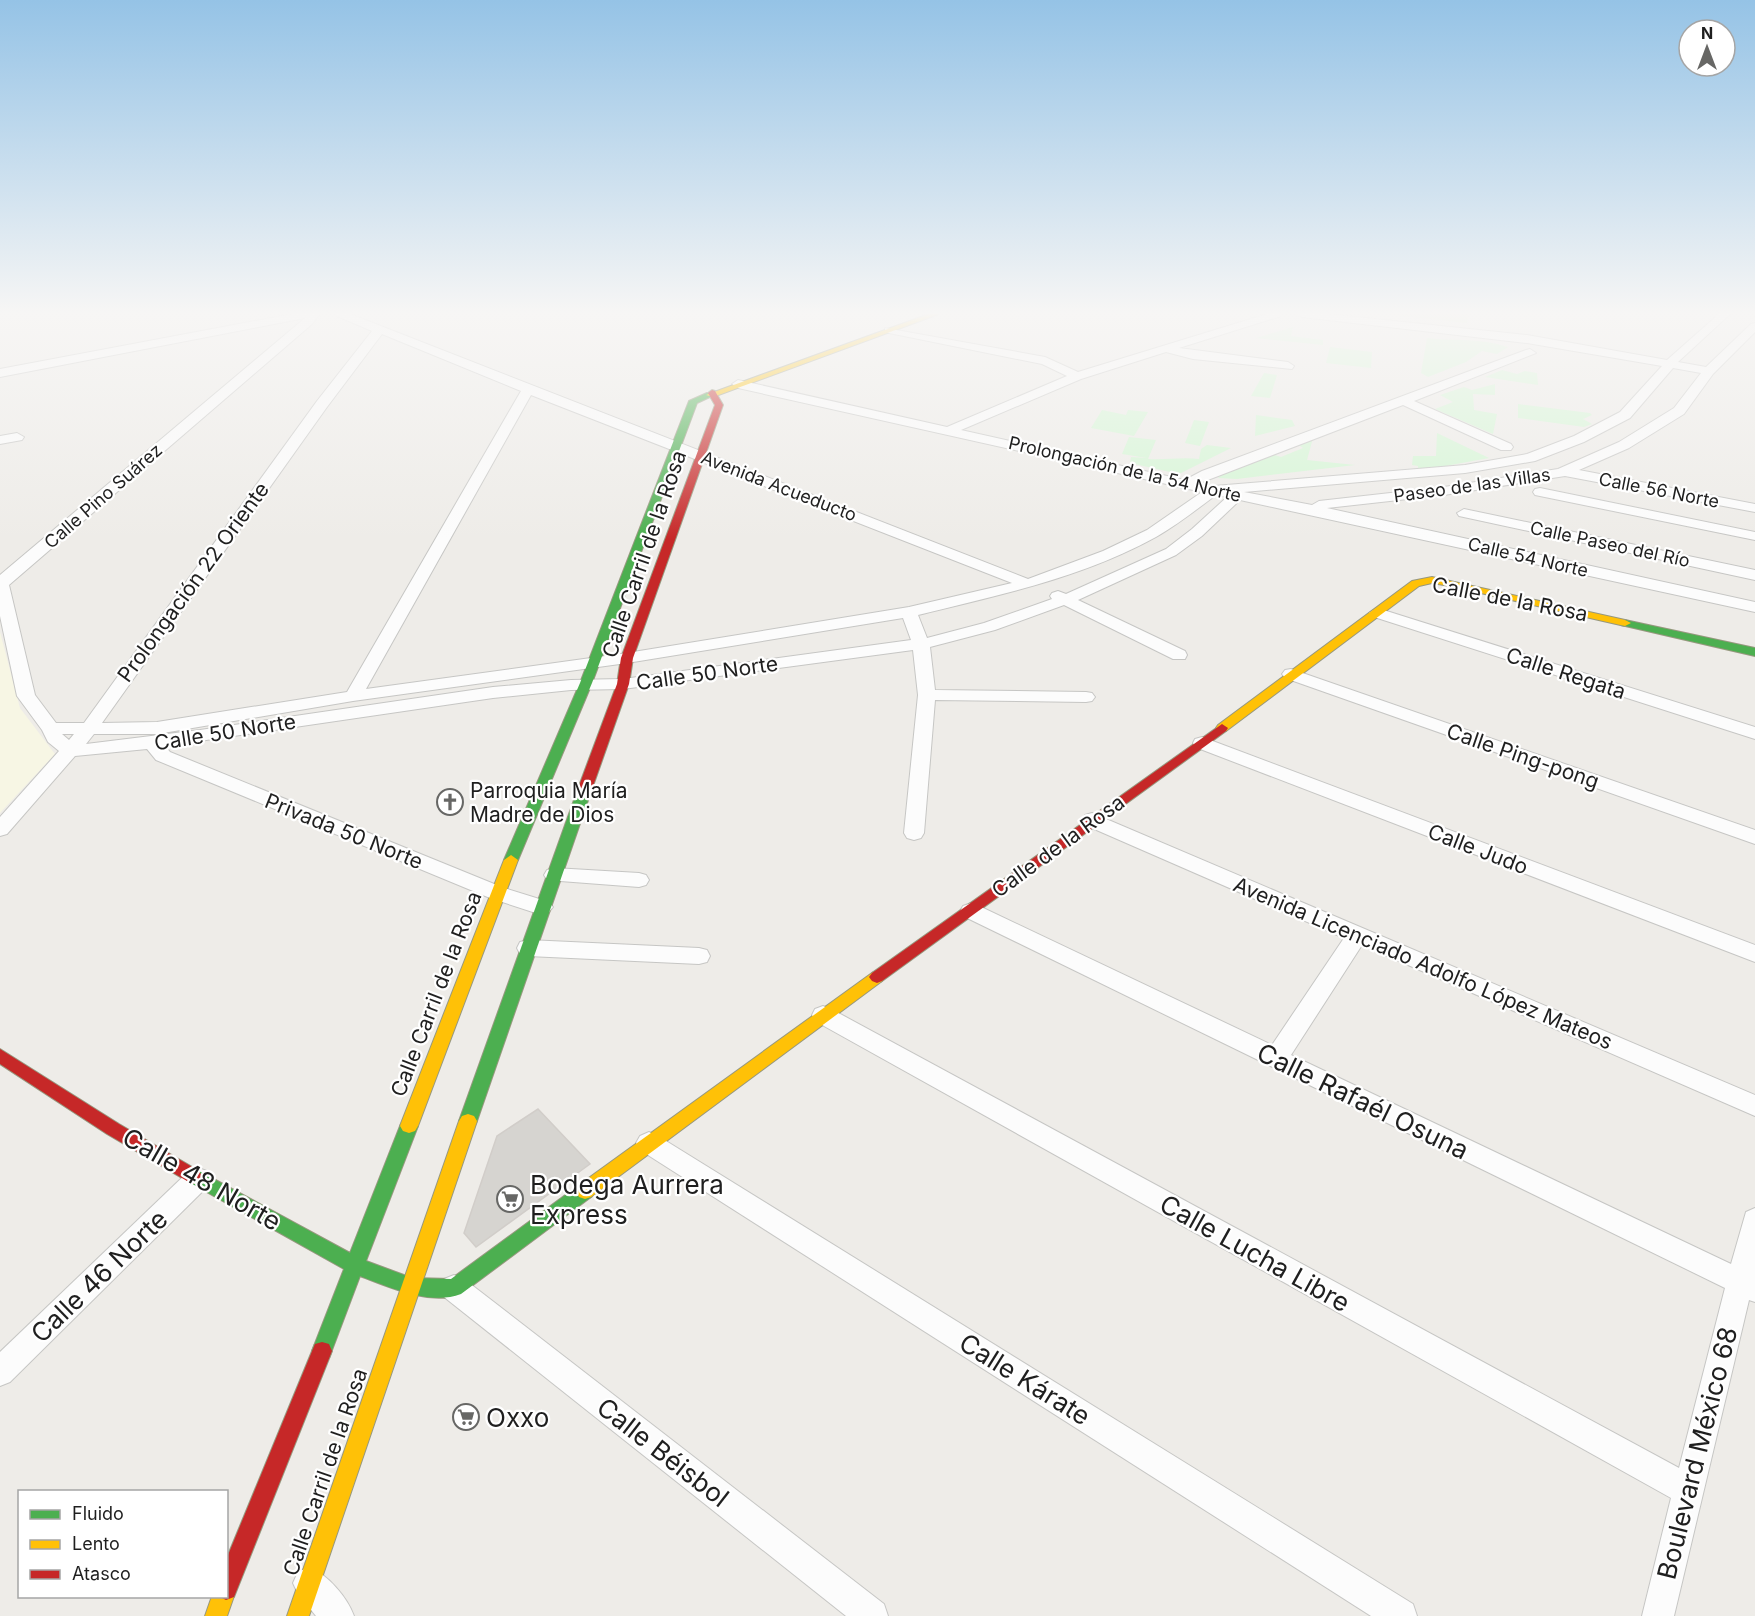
<svg xmlns="http://www.w3.org/2000/svg" width="1755" height="1616" font-family="Inter,sans-serif">
  <style>
    .education { fill: #f7f6e4 }
    .grass { fill: #daeec4 }
    .park { fill: #d4f6d4 }
    .building { fill: #d6d4d0; stroke: #d1cdc9; stroke-width: 1.5 }
    .lines { fill: none; stroke-linecap: round; stroke-linejoin: round }
    .street-casing { stroke: #c6c6c4; stroke-width: 2 }
    .fast-casing { stroke: #97987f; stroke-width: 2 }
    .slow-casing { stroke: #97987f; stroke-width: 2 }
    .jam-casing { stroke: #97987f; stroke-width: 2 }
    .street { fill: #fcfcfc; fill-rule: evenodd }
    .fast { fill: #4caf50; fill-rule: evenodd }
    .slow { fill: #ffc107; fill-rule: evenodd }
    .jam { fill: #c62828; fill-rule: evenodd }
    .labels { text-anchor: middle; dominant-baseline: central; stroke-width: 4.5; stroke-linejoin: round; paint-order: stroke }
    .far-street-label { font-size: 18px; fill: #1f1f1f; stroke: #fff }
    .street-label { font-size: 21px; fill: #1f1f1f; stroke: #fff }
    .poi-label { font-size: 21px; fill: #1f1f1f; stroke: #fff; text-anchor: start }
    .near-street-label { font-size: 26px; fill: #1f1f1f; stroke: #fff }
    .near-poi-label { font-size: 26px; fill: #1f1f1f; stroke: #fff; text-anchor: start }
  </style>
  <rect width="100%" height="100%" fill="#eeece8"/>
  <polygon class="education" points="0,632 20,708 55,754 0,813"/>
  <polygon class="grass" points="1383,314 1468,314 1467,323"/>
  <g class="park">
    <polygon points="1293,327 1291,336 1323,340 1323,345 1256,338"/>
    <path d="M1427 338C1454 341 1482 338 1508 347L1497 354 1482 351 1466 362 1428 377 1421 373Z"/>
    <polygon points="1330,347 1372,352 1371,368 1326,363"/>
    <polygon points="1502,370 1517,374 1525,371 1537,373 1538,385 1485,377"/>
    <polygon points="1264,373 1277,375 1270,398 1251,396"/>
    <polygon points="1495,384 1495,395 1473,394 1474,410 1497,414 1493,434 1435,409 1453,402 1440,395 1464,387 1472,390"/>
    <polygon points="1518,404 1590,413 1592,415 1583,419 1592,424 1584,427 1518,418"/>
    <polygon points="1102,410 1126,415 1128,410 1148,412 1134,436 1091,428"/>
    <polygon points="1256,415 1292,420 1295,426 1255,436"/>
    <polygon points="1194,420 1209,422 1200,446 1185,443"/>
    <polygon points="1437,433 1489,458 1418,471 1418,466 1412,465 1413,456 1436,456"/>
    <path d="M1129 437 1156 440 1148 459C1166 460 1182 457 1199 459L1201 449 1207 445 1231 448 1179 474 1130 463 1131 457 1147 458 1122 454Z"/>
    <path d="M1313 438 1307 460 1355 465 1237 479 1218 478C1235 461 1256 448 1281 457L1303 448 1297 444Z"/>
  </g>
  <polygon class="building" points="538,1109 590,1164 476,1247 464,1233 497,1136"/>
  <g class="lines">
    <defs>
      <g id="street">
        <path d="M292 314H320L312 324 9 585 35 695 56 723H84L317 401 372 331 337 316 336 314H350L1028 579 1103 551 1147 530 1202 492 738 388 732 384 738 380 947 427 1067 376 1042 364 889 333 885 332V328L1045 357 1078 372 1267 314H1282L1281 316 1179 348 1288 362 1294 366 1292 369 1193 359 1166 352 1081 379 961 430 1185 480 1202 471 1526 350 1530 349 1536 353 1414 401 1511 444 1513 447 1511 450H1501L1403 405 1200 483 1214 486 1465 465 1527 454 1574 436 1620 412 1662 366 1527 343 1302 317 1297 314H1328L1527 335 1667 360 1719 314H1730L1678 362 1706 367 1751 324 1755 323V332L1713 374 1684 414 1629 448 1579 470 1755 504V512L1565 476 1444 495 1327 508 1755 602V612L1240 500 1202 536 1176 555 1078 600 1185 651 1187 655 1185 659H1173L1064 605 995 630 930 647 935 690 1086 692 1092 693 1095 697 1092 701 1086 702 935 700 924 833 921 838 914 840 907 838 904 833 918 695 913 650 623 689 571 690 493 698 165 746 170 752 504 888 549 902 553 907 549 912 542 915 490 898 156 760 147 749 75 756 7 834 0 836V817L59 751 48 742 42 730 17 696 0 616V575L305 318 0 377V369ZM382 334 521 391 347 692 157 722 102 723 327 407ZM1673 368 1701 373 1674 408 1619 442 1558 469 1444 487 1319 501 1312 505 1244 492 1465 473 1535 461 1584 442 1630 418ZM531 395 1012 583 909 607 627 653 366 689ZM1216 495 1227 497 1192 529 1166 549 1066 594 1058 591 1052 593 1050 596 1052 599 984 623 927 638 918 615C999 595 1082 578 1156 537 1177 525 1197 509 1216 495ZM903 618 911 640 623 679 571 680 493 687 200 730 86 744 94 734H157L353 701 627 663ZM62 734H74L69 740Z"/>
        <polygon points="17,433 24,437 22,440 0,444 0,436"/>
        <polygon points="1540,488 1755,532 1755,540 1535,495 1533,492 1535,489"/>
        <polygon points="1464,509 1755,570 1755,580 1459,516 1457,513"/>
        <polygon points="1377,608 1755,727 1755,739 1371,616 1369,613"/>
        <polygon points="1291,669 1755,830 1755,844 1285,678 1282,674 1285,670"/>
        <polygon points="1202,737 1755,945 1755,962 1195,747 1193,743 1195,739"/>
        <polygon points="1092,813 1755,1095 1755,1116 1362,945 1291,1055 1731,1264 1746,1212 1755,1208 1755,1302 1749,1300 1674,1616 1642,1616 1671,1498 815,1021 812,1015 815,1009 823,1006 831,1009 1679,1468 1725,1288 963,916 960,911 963,906 971,903 979,906 1272,1045 1344,938 1085,825 1082,820 1085,815"/>
        <polygon points="554,868 639,873 646,875 649,880 646,885 639,887 547,880 544,875 547,870"/>
        <polygon points="528,940 699,948 707,950 710,956 707,962 699,964 528,956 520,954 517,948 520,942"/>
        <polygon points="649,1132 658,1136 1413,1604 1417,1616 1371,1616 640,1150 636,1143 640,1136"/>
        <polygon points="198,1168 207,1171 211,1179 207,1187 10,1382 0,1386 0,1352 189,1171"/>
        <polygon points="454,1275 464,1279 884,1604 888,1616 846,1616 444,1297 440,1288 444,1279"/>
        <path d="M309 1567C328 1575 347 1597 354 1616H316L298 1594 293 1583 298 1572Z"/>
      </g>
      <g id="fast">
        <polygon points="707,393 714,395 697,403 592,683 518,860 511,865 506,863 504,860 580,683 689,401"/>
        <polygon points="1625,620 1755,648 1755,656 1621,625 1619,623"/>
        <polygon points="586,782 593,786 477,1121 474,1126 468,1128 462,1126 459,1121 579,786"/>
        <path d="M409 1119 415 1121 418 1126 366 1261 412 1278 451 1279 579 1185 585 1183 591 1185 594 1191 591 1197 461 1294C430 1306 389 1287 360 1276L329 1358 322 1360 315 1358 312 1351 344 1269 187 1181 184 1176 187 1171 193 1168 199 1171 350 1253 400 1126 403 1121Z"/>
      </g>
      <g id="slow">
        <polygon points="929,314 939,314 713,397 706,395"/>
        <polygon points="1432,577 1625,620 1631,623 1625,626 1450,586 1432,583 1419,586 1226,731 1218,731 1216,728 1218,725 1412,581"/>
        <polygon points="511,855 518,860 418,1126 415,1131 409,1133 403,1131 400,1126 504,860"/>
        <polygon points="877,971 882,973 885,977 882,981 591,1197 585,1199 579,1197 576,1191 579,1185 872,973"/>
        <polygon points="468,1114 474,1116 477,1121 309,1616 287,1616 459,1121 462,1116"/>
        <polygon points="226,1586 231,1588 234,1596 227,1616 205,1616 212,1596 226,1596"/>
      </g>
      <g id="jam">
        <polygon points="712,390 715,391 723,405 633,658 629,684 593,786 586,790 581,789 579,786 617,684 621,658 715,405 708,393"/>
        <polygon points="1222,724 1228,728 1226,731 882,981 877,983 872,981 869,977 872,973"/>
        <polygon points="0,1049 119,1124 199,1171 202,1176 199,1181 193,1184 187,1181 107,1134 0,1064"/>
        <polygon points="322,1342 329,1344 332,1351 234,1597 226,1600 218,1596 226,1596 226,1560 315,1344"/>
      </g>
    </defs>
    <use href="#street" class="street-casing"/>
    <use href="#fast" class="fast-casing"/>
    <use href="#slow" class="slow-casing"/>
    <use href="#jam" class="jam-casing"/>
    <use href="#street" class="street"/>
    <use href="#fast" class="fast"/>
    <use href="#slow" class="slow"/>
    <use href="#jam" class="jam"/>
  </g>
  <linearGradient id="sky" x2="0" y2="1"><stop stop-color="#95c3e6"/><stop offset="0.58" stop-color="#f7f6f5"/><stop offset="1" stop-color="#f7f6f5" stop-opacity="0"/></linearGradient>
  <rect width="1755" height="540" fill="url(#sky)"/>
  <defs>
    <symbol id="church-ring" viewBox="-11 -11 22 22"><circle r="9.5" fill="#fff" stroke="#676765" stroke-width="1.5"/><path d="M-1.2-6h2.4v3.5h3.3v2.4h-3.3V6h-2.4V-.1h-3.3v-2.4h3.3Z" fill="#676765"/></symbol>
    <symbol id="supermarket-ring" viewBox="-11 -11 22 22"><circle r="9.5" fill="#fff" stroke="#676765" stroke-width="1.5"/><path d="M-6-5.5h2.5l.6 2H6L4.5 2H-2.5L-4.4-4H-6ZM-1.5 3.2a1.3 1.3 0 1 0 .1 0ZM3 3.2a1.3 1.3 0 1 0 .1 0Z" fill="#676765"/></symbol>
  </defs>
  <g fill-rule="evenodd">
    <use href="#church-ring" x="435" y="787" width="30" height="30"/>
    <use href="#supermarket-ring" x="495" y="1184" width="30" height="30"/>
    <use href="#supermarket-ring" x="451" y="1402" width="30" height="30"/>
  </g>
  <g class="labels">
    <g class="far-street-label">
      <text transform="translate(1125 469) rotate(13)">Prolongación de la 54 Norte</text>
      <text transform="translate(1472 485) rotate(-8)">Paseo de las Villas</text>
      <text transform="translate(779 486) rotate(21)">Avenida Acueducto</text>
      <text transform="translate(1659 490) rotate(11)">Calle 56 Norte</text>
      <text transform="translate(103 496) rotate(-41)">Calle Pino Suárez</text>
      <text transform="translate(1610 544) rotate(12)">Calle Paseo del Río</text>
      <text transform="translate(1528 557) rotate(13)">Calle 54 Norte</text>
    </g>
    <g class="street-label">
      <text transform="translate(644 554) rotate(-71)">Calle Carril de la Rosa</text>
      <text transform="translate(193 582) rotate(-54)">Prolongación 22 Oriente</text>
      <text transform="translate(1510 599) rotate(11)">Calle de la Rosa</text>
      <text transform="translate(707 673) rotate(-8)">Calle 50 Norte</text>
      <text transform="translate(1566 673) rotate(18)">Calle Regata</text>
      <text transform="translate(225 732) rotate(-9)">Calle 50 Norte</text>
      <text transform="translate(1523 756) rotate(19)">Calle Ping-pong</text>
      <text transform="translate(344 831) rotate(22)">Privada 50 Norte</text>
      <text transform="translate(1058 846) rotate(-36)">Calle de la Rosa</text>
      <text transform="translate(1478 849) rotate(21)">Calle Judo</text>
      <text transform="translate(1423 963) rotate(23)">Avenida Licenciado Adolfo López Mateos</text>
      <text transform="translate(436 994) rotate(-69)">Calle Carril de la Rosa</text>
      <text transform="translate(325 1472) rotate(-71)">Calle Carril de la Rosa</text>
    </g>
    <g class="poi-label">
      <text x="470" y="790">Parroquia María<tspan x="470" dy="24">Madre de Dios</tspan></text>
    </g>
    <g class="near-street-label">
      <text transform="translate(1363 1101) rotate(26)">Calle Rafaél Osuna</text>
      <text transform="translate(202 1179) rotate(30)">Calle 48 Norte</text>
      <text transform="translate(1255 1253) rotate(29)">Calle Lucha Libre</text>
      <text transform="translate(99 1276) rotate(-44)">Calle 46 Norte</text>
      <text transform="translate(1025 1379) rotate(32)">Calle Kárate</text>
      <text transform="translate(663 1452) rotate(38)">Calle Béisbol</text>
      <text transform="translate(1697 1453) rotate(-76)">Boulevard México 68</text>
    </g>
    <g class="near-poi-label">
      <text x="530" y="1184">Bodega Aurrera<tspan x="530" dy="30">Express</tspan></text>
      <text x="486" y="1417">Oxxo</text>
    </g>
  </g>
  <rect x="18" y="1490" width="210" height="108" fill="#ffffff" stroke="#a5a5a5" stroke-width="1.5"/>
  <rect x="30" y="1510" width="30" height="9" fill="#4caf50" stroke="#a5a5a5" stroke-width="1.5"/>
  <text x="72" y="1520" font-size="18" fill="#1f1f1f">Fluido</text>
  <rect x="30" y="1540" width="30" height="9" fill="#ffc107" stroke="#a5a5a5" stroke-width="1.5"/>
  <text x="72" y="1550" font-size="18" fill="#1f1f1f">Lento</text>
  <rect x="30" y="1570" width="30" height="9" fill="#c62828" stroke="#a5a5a5" stroke-width="1.5"/>
  <text x="72" y="1580" font-size="18" fill="#1f1f1f">Atasco</text>
  <g transform="translate(1707 48)"><circle r="28" fill="#ffffff" stroke="#a5a5a5" stroke-width="1.5"/>
  <path d="M0-4.5L10 22L0 15L-10 22Z" fill="#676765"/>
  <text y="-9" font-size="16" font-weight="bold" text-anchor="middle" fill="#1f1f1f">N</text>
  </g>
</svg>
